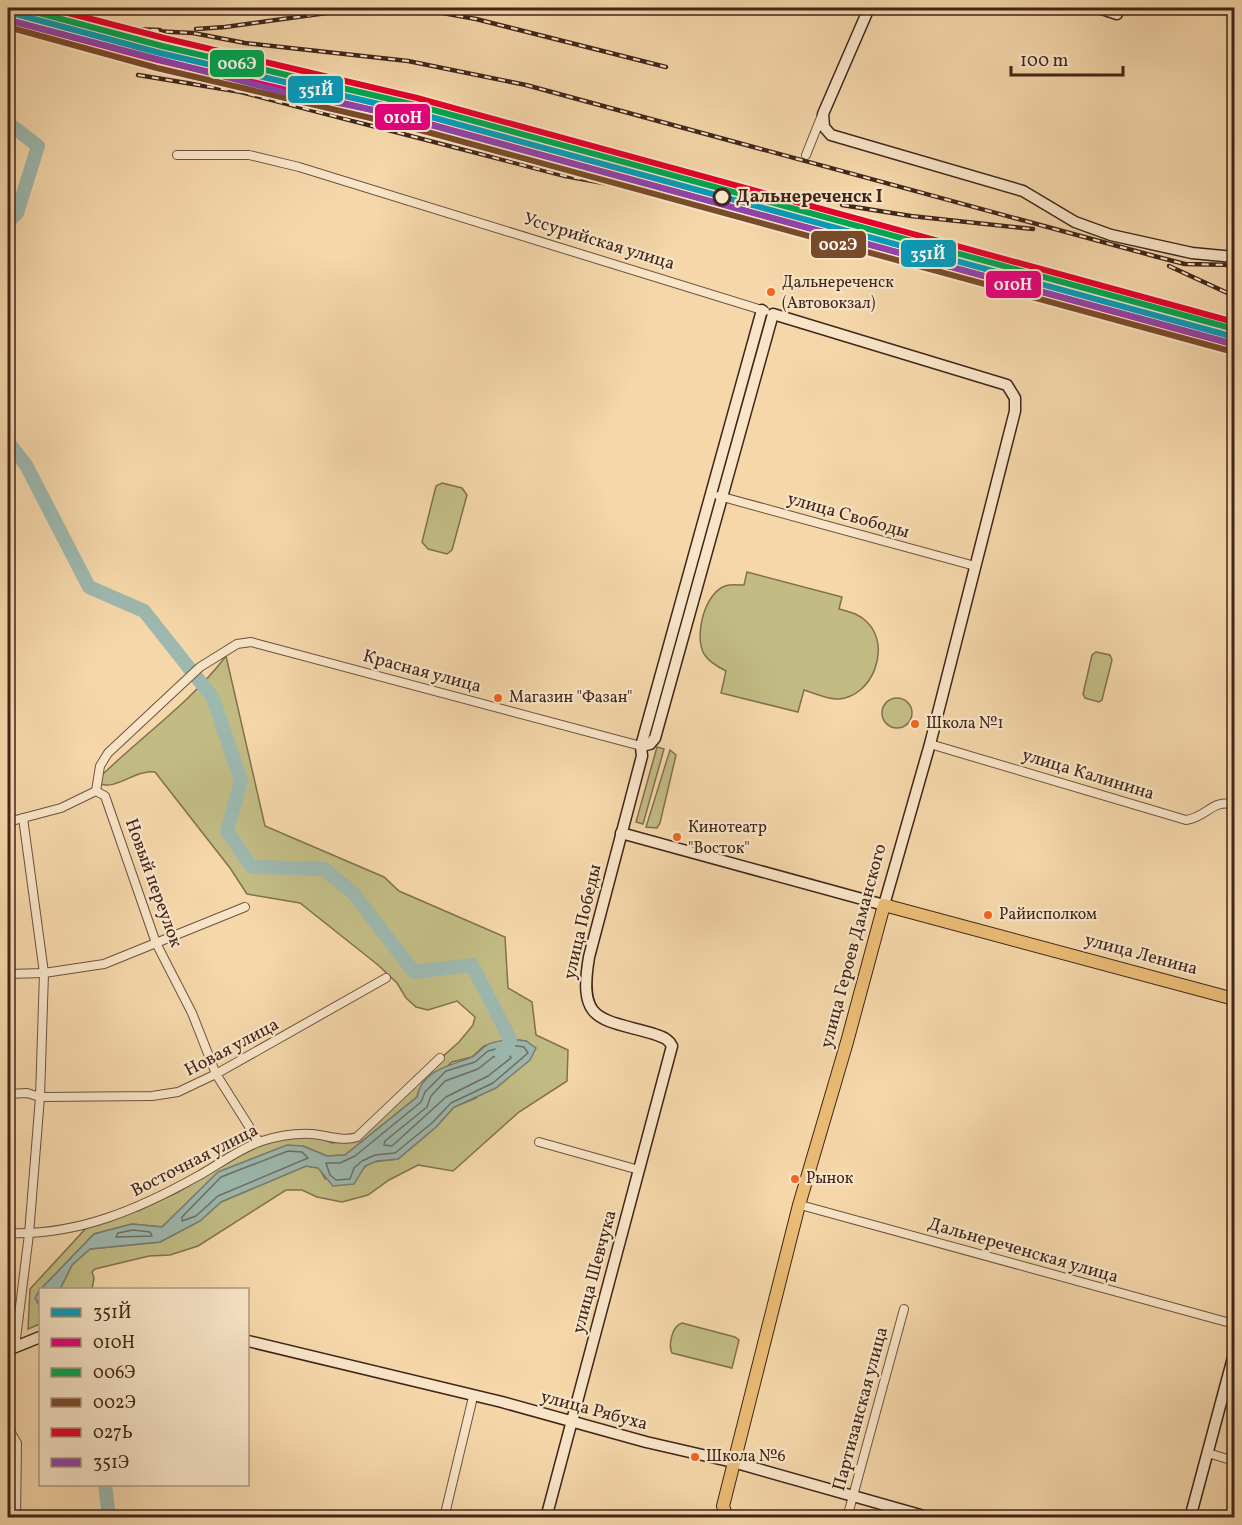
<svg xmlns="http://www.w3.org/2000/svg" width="1242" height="1525" font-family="Vollkorn,serif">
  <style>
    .green { fill: #c2bc84; stroke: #81704f; stroke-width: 1.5 }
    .water { fill: #9db8af; stroke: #787d73; stroke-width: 1.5 }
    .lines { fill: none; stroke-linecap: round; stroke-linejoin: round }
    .shore { stroke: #6e6e64; stroke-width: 1.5 }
    .river { stroke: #9db8af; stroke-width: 14 }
    .street-casing { stroke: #6d523e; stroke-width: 10 }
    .secondary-casing { stroke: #40251a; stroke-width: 13 }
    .primary-casing { stroke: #40251a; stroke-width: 14 }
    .street { stroke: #f8e5c8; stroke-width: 8 }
    .secondary { stroke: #f8e5c8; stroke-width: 10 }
    .primary { stroke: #eabc75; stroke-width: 12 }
    .rail-casing { stroke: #40251a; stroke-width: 4.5 }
    .rail { stroke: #f8e5c8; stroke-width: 2; stroke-dasharray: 7; stroke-linecap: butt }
    .rail-1-casing { stroke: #f8e5c8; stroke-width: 10 }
    .rail-2-casing { stroke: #f8e5c8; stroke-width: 10 }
    .rail-3-casing { stroke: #f8e5c8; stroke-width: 10 }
    .rail-4-casing { stroke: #f8e5c8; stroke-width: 10 }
    .rail-5-casing { stroke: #f8e5c8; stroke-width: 10 }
    .rail-6-casing { stroke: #f8e5c8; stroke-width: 10 }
    .rail-1 { stroke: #069cbc; stroke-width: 6 }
    .rail-2 { stroke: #e5007d; stroke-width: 6 }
    .rail-3 { stroke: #00a651; stroke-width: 6 }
    .rail-4 { stroke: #7a4b2a; stroke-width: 6 }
    .rail-5 { stroke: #e4002b; stroke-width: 6 }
    .rail-6 { stroke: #8e44ad; stroke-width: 6 }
    .stop-dot { fill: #f8e5c8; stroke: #40251a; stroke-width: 3 }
    .bus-dot { fill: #f26522; stroke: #f8e5c8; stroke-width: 2 }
    .labels { text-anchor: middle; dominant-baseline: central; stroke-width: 4.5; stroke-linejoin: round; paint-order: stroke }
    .bus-label { font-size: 16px; fill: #40251a; stroke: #f8e5c8; text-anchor: start }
    .stop-label { font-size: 18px; font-weight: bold; fill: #40251a; stroke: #f8e5c8; text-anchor: start }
    .street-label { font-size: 18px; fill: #40251a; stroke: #f8e5c8 }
    .line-badge { stroke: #f8e5c8; stroke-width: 2 }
    .badge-label { font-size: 16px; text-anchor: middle; font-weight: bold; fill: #fff }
  </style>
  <rect width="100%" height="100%" fill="#f5d7aa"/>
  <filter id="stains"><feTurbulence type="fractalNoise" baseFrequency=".00333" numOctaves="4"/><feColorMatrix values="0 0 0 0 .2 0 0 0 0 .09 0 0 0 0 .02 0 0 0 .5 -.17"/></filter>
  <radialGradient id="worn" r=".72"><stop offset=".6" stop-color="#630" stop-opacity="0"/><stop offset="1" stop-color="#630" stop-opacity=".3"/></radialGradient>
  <g class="green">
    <polygon points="442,483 462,488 467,495 452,550 447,554 428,549 422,542 436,486"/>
    <path d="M747 572 842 597 839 609C850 612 860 614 868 623 891 647 873 696 839 699 828 700 814 693 804 690L798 712 721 693 726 671C718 667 709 662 704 654 694 636 704 594 725 586 730 584 738 585 744 585Z"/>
    <polygon points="1096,652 1110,655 1112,660 1102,700 1099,702 1085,698 1083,694 1092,655"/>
    <path d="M226 656 265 826 384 877 399 891 505 937 508 988 532 1002 536 1035 568 1050 567 1081 519 1112 453 1171 418 1165 389 1180 368 1195 342 1202 317 1197 302 1190H286L198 1246 170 1255 149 1256 95 1269 92 1272 94 1278 92 1289H60L72 1265 90 1249 160 1242 200 1221 221 1202 306 1166 319 1168 325 1179 359 1171 372 1162 398 1159 436 1127 454 1107 476 1098 526 1041 510 1039 484 1046 472 1057 452 1062 418 1093 417 1097 345 1155 327 1156 303 1146 203 1188 162 1227 132 1224 94 1234 39 1291 37 1302 40 1306V1324L28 1329 30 1289 89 1225 121 1213 138 1211 178 1192 262 1142 291 1134 317 1137 332 1143 347 1141 459 1042 473 1025 475 1017 457 1001 428 1010 416 1007 406 998 397 983 378 965 300 903 247 894 230 868 155 772C137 769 116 790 101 784V776C142 736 191 702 226 656Z"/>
    <circle cx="897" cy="713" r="15"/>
    <polygon points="657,747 664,749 643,824 636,822"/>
    <polygon points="670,750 676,755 660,823 657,828 646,827"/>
    <path d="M682 1323 735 1337 739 1340 732 1368 672 1353C668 1345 672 1326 682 1323Z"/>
  </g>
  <path class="water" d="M510 1039 526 1041 536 1048 530 1060 496 1088 454 1107 436 1127 398 1159 377 1161 365 1166 354 1184 333 1186 318 1168 306 1166 221 1202 200 1221 160 1242 90 1249 72 1265 60 1289 40 1290V1306L35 1298 39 1291 94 1234 132 1224 162 1227 218 1172 287 1145 303 1146 327 1156 345 1155 417 1097C422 1069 451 1066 472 1057 478 1054 481 1048 487 1045 493 1041 503 1041 510 1039Z"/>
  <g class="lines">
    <g class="shore">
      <polygon points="511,1045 524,1047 528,1053 493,1083 451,1103 432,1123 395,1153 375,1155 362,1161 354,1168 350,1179 336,1180 330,1175 326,1163 340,1163 355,1156 421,1102 425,1092 446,1071 475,1062 488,1051"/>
      <polygon points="508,1053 511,1058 488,1076 446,1097 392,1146 384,1145 385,1141 427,1107 431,1096 445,1081 478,1069 493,1057"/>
      <polygon points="288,1151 302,1152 308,1158 218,1196 196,1216 182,1221 182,1217 221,1177"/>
      <polygon points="133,1230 150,1232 152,1236 116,1237 118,1233"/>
    </g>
    <g class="river">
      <polyline points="8,123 38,146 17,213 8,222"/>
      <polyline points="8,442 26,465 89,587 144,611 213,698 241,781 227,831 252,867 324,869 353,893 414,972 472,965 510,1039 507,1049 501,1053"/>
      <polyline points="105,1484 109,1518"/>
    </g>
    <defs>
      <g id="street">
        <polyline points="177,155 249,155 299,167 765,311"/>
        <polyline points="806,155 822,115"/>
        <polyline points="719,496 975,566"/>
        <path d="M930 744 1186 820C1206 818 1213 798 1234 805"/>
        <polyline points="96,791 100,766 108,753 200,667 237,644 251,642 262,645 641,746"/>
        <polyline points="96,791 105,796 156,943 192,1013 216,1074 259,1142"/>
        <polyline points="8,822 61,808 96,791"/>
        <polyline points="8,974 44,973 104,964 245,907"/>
        <polyline points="8,1094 27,1093 40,1097 152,1096 178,1092 216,1074 386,978"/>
        <polyline points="539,1142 639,1170"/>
        <polyline points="804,1206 1234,1324"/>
        <path d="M8 1233C77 1236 139 1209 198 1176 218 1165 240 1148 262 1141 278 1136 295 1133 312 1134 326 1135 343 1142 357 1137L440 1058"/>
        <polyline points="15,1347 29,1234 40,1097 44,973 23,818"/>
        <polyline points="8,1428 17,1443 16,1518"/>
        <polyline points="1208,1453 1234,1461"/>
        <polyline points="444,1518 473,1397"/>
        <polyline points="847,1518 904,1309"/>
      </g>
      <g id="secondary">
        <polyline points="869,8 823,114 824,127 831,135 1023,191 1075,222 1111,235 1192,253 1234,257"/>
        <polyline points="1099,8 1117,14"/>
        <polyline points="621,833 884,905 930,744 1015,411 1015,398 1007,385 773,314 655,738 650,744 641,746"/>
        <polyline points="248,1341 502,1402 646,1442 733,1462 931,1518"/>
        <polyline points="8,1350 40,1337"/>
        <path d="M546 1518 672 1046C668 1038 662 1037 654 1034 599 1018 578 1023 589 957L642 756 641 746 762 310"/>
        <polyline points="1190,1518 1234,1354"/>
      </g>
      <polyline id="primary" points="727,1518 723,1506 799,1205 847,1042 884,905 1234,999"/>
    </defs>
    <use href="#street" class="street-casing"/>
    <use href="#secondary" class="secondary-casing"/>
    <use href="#primary" class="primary-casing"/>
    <use href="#street" class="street"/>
    <use href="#secondary" class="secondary"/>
    <use href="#primary" class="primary"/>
    <defs>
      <g id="rail">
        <polyline points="25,8 224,61"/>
        <polyline points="415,8 476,19 666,67"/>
        <polyline points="109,28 160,30"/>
        <polyline points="196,29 225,27 363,8 419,8"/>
        <polyline points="152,31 193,33 245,43 408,61 526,85 1154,256 1185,264 1234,265"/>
        <polyline points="138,75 241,92 565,176 653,192"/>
        <polyline points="842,205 911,216 1033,229"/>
        <polyline points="1169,266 1234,296"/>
        <polyline points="1230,351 1234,352"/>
      </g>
    </defs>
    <use href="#rail" class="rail-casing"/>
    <use href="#rail" class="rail"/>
    <defs>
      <polyline id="rail-1" points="8,12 160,53 413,112 1234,337"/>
      <polyline id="rail-2" points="8,20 158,60 411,119 1232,344"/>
      <polyline id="rail-3" points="20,8 162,46 415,105 1234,329"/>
      <polyline id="rail-4" points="8,27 157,68 409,127 1230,351"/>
      <polyline id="rail-5" points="49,8 164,38 417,98 1234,322"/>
      <polyline id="rail-6" points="8,20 279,91 383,112 1234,344"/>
    </defs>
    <use href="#rail-1" class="rail-1-casing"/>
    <use href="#rail-2" class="rail-2-casing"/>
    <use href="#rail-3" class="rail-3-casing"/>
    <use href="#rail-4" class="rail-4-casing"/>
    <use href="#rail-5" class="rail-5-casing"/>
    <use href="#rail-6" class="rail-6-casing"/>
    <use href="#rail-1" class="rail-1"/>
    <use href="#rail-2" class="rail-2"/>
    <use href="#rail-3" class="rail-3"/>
    <use href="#rail-4" class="rail-4"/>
    <use href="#rail-5" class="rail-5"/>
    <use href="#rail-6" class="rail-6"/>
  </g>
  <circle class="stop-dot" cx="722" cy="197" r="8"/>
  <g class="bus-dot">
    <circle cx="771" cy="292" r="5"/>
    <circle cx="498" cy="698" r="5"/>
    <circle cx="915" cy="724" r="5"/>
    <circle cx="677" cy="837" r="5"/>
    <circle cx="988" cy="915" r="5"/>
    <circle cx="795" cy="1179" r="5"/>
    <circle cx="695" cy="1457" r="5"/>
  </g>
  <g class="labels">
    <g class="bus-label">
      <text x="782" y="283">Дальнереченск<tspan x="782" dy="21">(Автовокзал)</tspan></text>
      <text x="509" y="698">Магазин "Фазан"</text>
      <text x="926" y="724">Школа №1</text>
      <text x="688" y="828">Кинотеатр<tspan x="688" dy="21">"Восток"</tspan></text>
      <text x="999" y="915">Райисполком</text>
      <text x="806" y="1179">Рынок</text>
      <text x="706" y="1457">Школа №6</text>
    </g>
    <g class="stop-label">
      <text x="736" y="197">Дальнереченск I</text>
    </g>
    <g class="street-label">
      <text transform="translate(599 242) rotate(17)">Уссурийская улица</text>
      <text transform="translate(848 516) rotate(16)">улица Свободы</text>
      <text transform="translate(422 672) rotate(15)">Красная улица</text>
      <text transform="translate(1088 775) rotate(17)">улица Калинина</text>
      <text transform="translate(153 883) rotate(70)">Новый переулок</text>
      <text transform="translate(583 922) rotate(-77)">улица Победы</text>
      <text transform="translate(854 946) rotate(-75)">улица Героев Даманского</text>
      <text transform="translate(1141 955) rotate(15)">улица Ленина</text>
      <text transform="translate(232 1048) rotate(-28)">Новая улица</text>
      <text transform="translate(195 1161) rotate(-27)">Восточная улица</text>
      <text transform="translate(1023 1251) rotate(16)">Дальнереченская улица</text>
      <text transform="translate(595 1272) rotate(-75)">улица Шевчука</text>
      <text transform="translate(861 1409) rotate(-75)">Партизанская улица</text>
      <text transform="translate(594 1411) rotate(15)">улица Рябуха</text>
    </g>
  </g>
  <g class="line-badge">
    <rect x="209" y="49" width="56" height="29" rx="6" fill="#00a651"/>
    <rect x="287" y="75" width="57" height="29" rx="6" fill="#069cbc"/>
    <rect x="374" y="103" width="57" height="28" rx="6" fill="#e5007d"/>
    <rect x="810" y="230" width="57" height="29" rx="6" fill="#7a4b2a"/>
    <rect x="900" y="239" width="57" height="29" rx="6" fill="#069cbc"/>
    <rect x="985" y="270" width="57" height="29" rx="6" fill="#e5007d"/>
  </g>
  <g class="badge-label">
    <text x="237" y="69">006Э</text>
    <text x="316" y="95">351Й</text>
    <text x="403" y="123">010Н</text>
    <text x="838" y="250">002Э</text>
    <text x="928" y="259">351Й</text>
    <text x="1013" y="290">010Н</text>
  </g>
  <rect width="1242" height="1525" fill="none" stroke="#f5d7aa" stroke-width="30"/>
  <rect x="9" y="9" width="1224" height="1507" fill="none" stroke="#40251a" stroke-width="3"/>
  <rect x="15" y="15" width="1212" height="1495" fill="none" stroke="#40251a" stroke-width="1.5"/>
  <rect x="39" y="1288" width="210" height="198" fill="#f8e5c8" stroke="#ae9882" stroke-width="1.5"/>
  <rect x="51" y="1308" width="30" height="9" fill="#069cbc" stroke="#ae9882" stroke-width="1.5"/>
  <text x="93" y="1318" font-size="18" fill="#40251a">351Й</text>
  <rect x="51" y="1338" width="30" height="9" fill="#e5007d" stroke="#ae9882" stroke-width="1.5"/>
  <text x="93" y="1348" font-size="18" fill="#40251a">010Н</text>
  <rect x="51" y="1368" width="30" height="9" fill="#00a651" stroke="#ae9882" stroke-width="1.5"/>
  <text x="93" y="1378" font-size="18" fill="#40251a">006Э</text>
  <rect x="51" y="1398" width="30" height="9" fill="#7a4b2a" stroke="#ae9882" stroke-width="1.5"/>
  <text x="93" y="1408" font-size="18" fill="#40251a">002Э</text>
  <rect x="51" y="1428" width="30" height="9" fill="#e4002b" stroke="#ae9882" stroke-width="1.5"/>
  <text x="93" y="1438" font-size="18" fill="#40251a">027Ь</text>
  <rect x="51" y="1458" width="30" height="9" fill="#8e44ad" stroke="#ae9882" stroke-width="1.5"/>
  <text x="93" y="1468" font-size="18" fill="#40251a">351Э</text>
  <path d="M1011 66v9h112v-9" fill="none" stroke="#40251a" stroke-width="3"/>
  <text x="1020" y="66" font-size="18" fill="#40251a" stroke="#f8e5c8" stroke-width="4.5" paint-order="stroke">100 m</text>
  <rect width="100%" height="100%" filter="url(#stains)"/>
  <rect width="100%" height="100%" fill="url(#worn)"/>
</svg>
